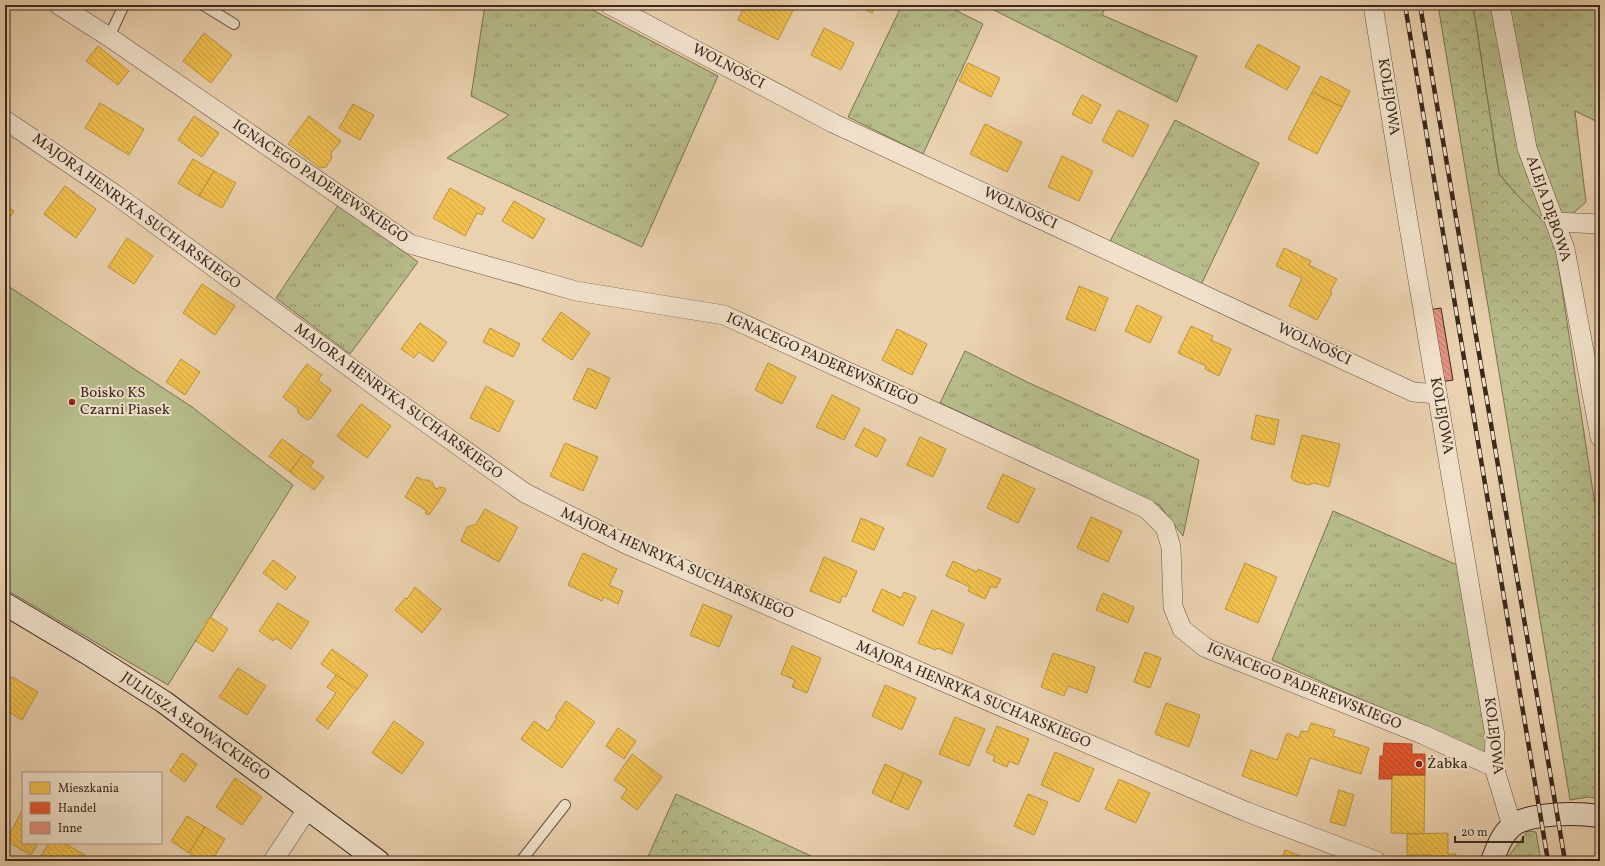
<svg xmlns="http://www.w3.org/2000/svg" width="1605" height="866" font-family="Vollkorn,serif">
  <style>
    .grass { fill: url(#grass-tufts); stroke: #797254 }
    .forest { fill: url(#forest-crowns); stroke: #797254 }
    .garden { fill: #b7bc8b; stroke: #797254 }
    .homes { fill: url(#homes-back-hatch); stroke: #bb933f }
    .shops { fill: url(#shops-back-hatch); stroke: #b14929 }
    .building { fill: url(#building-back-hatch); stroke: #3b291d }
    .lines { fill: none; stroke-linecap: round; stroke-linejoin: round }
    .lane-casing { stroke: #675342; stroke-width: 12 }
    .street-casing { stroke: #675342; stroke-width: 20 }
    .secondary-casing { stroke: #3b291d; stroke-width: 24 }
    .lane { stroke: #f1e1cb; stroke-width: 10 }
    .street { stroke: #f1e1cb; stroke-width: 19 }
    .secondary { stroke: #f1e1cb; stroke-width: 22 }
    .rail-casing { stroke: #3b291d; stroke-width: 4.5 }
    .rail { stroke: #f1e1cb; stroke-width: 3; stroke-dasharray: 9; stroke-linecap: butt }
    .poi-dot { fill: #8f2418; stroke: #f1e1cb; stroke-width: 1.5 }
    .labels { text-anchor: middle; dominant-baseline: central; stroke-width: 4; stroke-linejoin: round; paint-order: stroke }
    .street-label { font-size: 15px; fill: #3b291d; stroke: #f1e1cb }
    .poi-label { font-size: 15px; fill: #3b291d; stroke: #f1e1cb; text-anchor: start }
  </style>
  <defs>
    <pattern id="grass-tufts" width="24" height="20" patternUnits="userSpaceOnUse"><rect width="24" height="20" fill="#b7bc8b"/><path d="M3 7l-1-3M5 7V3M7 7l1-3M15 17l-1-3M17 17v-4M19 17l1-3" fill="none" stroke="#969971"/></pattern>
    <pattern id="forest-crowns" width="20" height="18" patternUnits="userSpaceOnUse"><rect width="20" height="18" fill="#b7bc8b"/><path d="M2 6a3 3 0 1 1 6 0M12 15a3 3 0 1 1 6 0" fill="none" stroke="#969971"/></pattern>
    <pattern id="homes-back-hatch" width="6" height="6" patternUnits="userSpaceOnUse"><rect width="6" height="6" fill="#f2c14e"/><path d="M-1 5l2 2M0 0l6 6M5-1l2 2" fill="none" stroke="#d0a644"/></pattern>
    <pattern id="shops-back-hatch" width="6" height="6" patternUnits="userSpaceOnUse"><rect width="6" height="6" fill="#e4572e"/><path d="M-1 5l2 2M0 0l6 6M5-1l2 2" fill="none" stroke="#ba4827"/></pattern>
    <pattern id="building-back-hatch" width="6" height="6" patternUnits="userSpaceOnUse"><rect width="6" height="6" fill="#e39281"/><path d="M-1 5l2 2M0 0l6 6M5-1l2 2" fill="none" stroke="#b97769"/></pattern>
  </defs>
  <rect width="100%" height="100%" fill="#ead1af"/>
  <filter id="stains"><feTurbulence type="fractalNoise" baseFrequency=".005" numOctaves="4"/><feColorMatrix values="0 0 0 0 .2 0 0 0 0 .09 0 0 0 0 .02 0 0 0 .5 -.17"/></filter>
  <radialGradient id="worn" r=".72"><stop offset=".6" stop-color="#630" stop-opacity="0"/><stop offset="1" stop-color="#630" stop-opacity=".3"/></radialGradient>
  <g class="grass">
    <polygon points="485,5 583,5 718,76 642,247 447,158 509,115 471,96"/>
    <polygon points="902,5 945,5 983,24 923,154 848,117"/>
    <polygon points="984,5 1106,5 1102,15 1197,56 1177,102"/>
    <polygon points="1473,5 1600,6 1600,123 1575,111 1586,202 1553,231 1517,195 1499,174"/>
    <polygon points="1175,120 1259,163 1201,285 1110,241"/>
    <polygon points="339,204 418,262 350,354 276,298"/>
    <polygon points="965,351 1027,382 1199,460 1183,536 1159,505 940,403"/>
    <polygon points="1333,511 1457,565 1488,736 1487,755 1272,660"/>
    <polygon points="1528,831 1536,832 1541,861 1507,861 1507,858"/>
  </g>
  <g class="forest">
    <polygon points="1438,5 1473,5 1499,174 1517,195 1553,231 1600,537 1600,799 1588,797 1570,800"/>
    <polygon points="676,794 822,861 646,861"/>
  </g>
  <polygon class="garden" points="5,284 192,407 293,485 168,685 5,589"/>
  <g class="homes">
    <polygon points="745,5 783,5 793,10 778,40 738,20"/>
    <polygon points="857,5 876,5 872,13"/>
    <polygon points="824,28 854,43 841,70 811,55"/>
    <polygon points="204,33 232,55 211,83 183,61"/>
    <polygon points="1258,44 1300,67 1287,90 1245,67"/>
    <polygon points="98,46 129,71 118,85 86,61"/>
    <polygon points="968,63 1000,78 991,97 959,81"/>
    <polygon points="1321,76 1350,91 1342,107 1312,92"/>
    <polygon points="1312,92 1342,107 1317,154 1288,139"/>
    <polygon points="1082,95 1101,105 1091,124 1072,114"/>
    <polygon points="100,103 144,129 129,155 85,128"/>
    <polygon points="353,104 374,115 360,140 339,128"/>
    <polygon points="1118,110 1149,125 1133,157 1102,141"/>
    <polygon points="194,116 219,133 202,157 178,140"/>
    <polygon points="309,116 341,141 331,153 332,158 326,167 320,168 288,144"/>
    <polygon points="985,124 1022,142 1007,172 970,154"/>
    <polygon points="1062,156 1093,171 1079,201 1048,187"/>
    <polygon points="193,159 214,171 199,196 178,183"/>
    <polygon points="214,171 236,183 222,208 199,196"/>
    <polygon points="65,186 96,209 76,238 44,214"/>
    <polygon points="450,188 485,208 482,215 477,213 465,236 433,218"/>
    <polygon points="514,201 545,219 533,239 502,221"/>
    <polygon points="5,205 14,211 5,225"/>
    <polygon points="127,238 153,256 134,284 108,267"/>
    <polygon points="1284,248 1311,261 1309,265 1337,279 1330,292 1332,293 1317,320 1289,306 1302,278 1276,266"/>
    <polygon points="202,284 235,306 215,335 183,313"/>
    <polygon points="1079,286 1108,298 1095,331 1066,319"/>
    <polygon points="1137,305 1162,317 1150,343 1125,331"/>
    <polygon points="561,312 590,333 572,360 542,340"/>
    <polygon points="420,323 447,342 433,362 419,352 414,358 401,349"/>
    <polygon points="1191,326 1213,336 1211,340 1231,349 1219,376 1205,369 1206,366 1178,353"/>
    <polygon points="490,328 520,344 513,357 483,342"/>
    <polygon points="897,329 927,344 912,375 882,360"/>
    <polygon points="181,359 200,372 185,395 166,382"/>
    <polygon points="768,363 796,377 782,404 755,390"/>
    <polygon points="307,364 322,375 318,380 331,390 311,418 307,420 298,413 298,409 283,397"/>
    <polygon points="588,368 610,378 596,409 573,399"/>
    <polygon points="486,386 514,401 499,432 470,418"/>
    <polygon points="832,395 860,409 844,440 816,427"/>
    <polygon points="361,404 391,426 367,458 337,436"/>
    <polygon points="1256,415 1279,420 1274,445 1251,439"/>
    <polygon points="864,428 886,439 877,457 855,446"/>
    <polygon points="1302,435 1340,444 1329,487 1314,483 1308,485 1294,481 1291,477"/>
    <polygon points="920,437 946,449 933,477 907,465"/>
    <polygon points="282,439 303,454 290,472 269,456"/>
    <polygon points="565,443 598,457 583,491 550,476"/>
    <polygon points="303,454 314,462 310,467 324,477 314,490 290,472"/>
    <polygon points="1003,474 1035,489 1018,523 987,508"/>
    <polygon points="417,477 423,480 428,480 433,483 434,487 437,489 440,487 445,488 445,492 429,515 425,513 427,511 405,497"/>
    <polygon points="485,509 518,527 499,562 461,541 467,527 476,524"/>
    <polygon points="1091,517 1122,531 1108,562 1077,548"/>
    <polygon points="861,518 884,528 874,550 852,541"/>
    <polygon points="583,553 617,569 609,585 623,591 618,604 604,597 602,601 568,585"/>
    <polygon points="824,557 857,571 846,597 842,596 840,603 810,591"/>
    <polygon points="273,560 296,577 286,590 263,573"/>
    <polygon points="953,561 977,572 978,569 1001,579 996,588 991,586 985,599 968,591 970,587 946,576"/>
    <polygon points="1245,563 1277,577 1258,623 1225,609"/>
    <polygon points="415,587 441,609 422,633 395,610 405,598 407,599"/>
    <polygon points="882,589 901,598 904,592 916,597 903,626 872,611"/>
    <polygon points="1103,593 1134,607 1128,623 1096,610"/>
    <polygon points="278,603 309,622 291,649 276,638 273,641 259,631"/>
    <polygon points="703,604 732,616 719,647 690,635"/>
    <polygon points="932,610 964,624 952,654 937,648 936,650 918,643"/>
    <polygon points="210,617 228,629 213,652 196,641"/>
    <polygon points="792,646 821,658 807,693 792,687 795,680 781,674"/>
    <polygon points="332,649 368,675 357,690 321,664"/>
    <polygon points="1145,652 1161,658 1150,688 1134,682"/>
    <polygon points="1053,653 1095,667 1087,693 1068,686 1064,696 1041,687"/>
    <polygon points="238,668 266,686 247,715 219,697"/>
    <polygon points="336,675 357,689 328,729 316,720 336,693 327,687"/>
    <polygon points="12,677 38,692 22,720 5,710 5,688"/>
    <polygon points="885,685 916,698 902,730 872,716"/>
    <polygon points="566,701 595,722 562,768 521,739 534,721 548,731 557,718 555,717"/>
    <polygon points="1166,703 1200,715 1189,747 1155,734"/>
    <polygon points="955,717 985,729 969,766 939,754"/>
    <polygon points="394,721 424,743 402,774 372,753"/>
    <polygon points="1311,723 1335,730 1333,736 1369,748 1361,774 1310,758 1297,796 1242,776 1251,750 1277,760 1287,733 1299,738 1301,731 1308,732"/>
    <polygon points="997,726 1029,739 1018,765 1009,761 1007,767 993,761 995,756 986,752"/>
    <polygon points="618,728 636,741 624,759 606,746"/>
    <polygon points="1055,752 1094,769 1079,802 1041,785"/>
    <polygon points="182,753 197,764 185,782 170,771"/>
    <polygon points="632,754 662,777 637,810 621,798 627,789 614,780"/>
    <polygon points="885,764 904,773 891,802 872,793"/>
    <polygon points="904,773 922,781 908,810 891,802"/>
    <polygon points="1392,775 1425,775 1424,834 1391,833"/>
    <polygon points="235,778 262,797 242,825 216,807"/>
    <polygon points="1119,779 1150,793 1136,823 1105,809"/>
    <polygon points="1339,790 1354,795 1345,826 1330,822"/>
    <polygon points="1028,794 1048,802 1034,835 1014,826"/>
    <polygon points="23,809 23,843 38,843 31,855 6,841"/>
    <polygon points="187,816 205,827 189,853 171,841"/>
    <polygon points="205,827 225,839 212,861 202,861 189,853"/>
    <polygon points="1448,833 1448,854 1456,854 1456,861 1431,861 1431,855 1407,855 1407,834"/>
    <polygon points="49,843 64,843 95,861 38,861"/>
    <polygon points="1285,850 1314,861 1281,861"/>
  </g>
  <polygon class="shops" points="1384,743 1412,744 1412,754 1425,754 1425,775 1392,775 1392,779 1379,779 1380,756 1383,756"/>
  <polygon class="building" points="1441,308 1453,380 1440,382 1428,310"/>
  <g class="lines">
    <defs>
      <g id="lane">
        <polyline points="203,5 234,24"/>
        <polyline points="109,37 124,5"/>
        <polyline points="521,861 565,805"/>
      </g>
      <g id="street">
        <polyline points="59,5 109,37 410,244 576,291 724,315 1147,509 1165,527 1171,547 1173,607 1182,629 1206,648 1424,735 1494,767"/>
        <polyline points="610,5 833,123 1413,392 1437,394"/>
        <polyline points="1373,5 1408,221 1495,736 1494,767 1512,826"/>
        <polyline points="1500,5 1527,148 1565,249 1600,437"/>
        <polyline points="5,120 116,195 386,394 525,493 626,544 916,670 1247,812 1376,861"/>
        <polyline points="1555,222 1600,224"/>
        <polyline points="273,861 308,808"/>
      </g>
      <g id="secondary">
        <polyline points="5,604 87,653 164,702 378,861"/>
        <path d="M1492 861C1497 849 1501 835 1512 826 1530 812 1578 813 1600 816"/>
      </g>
    </defs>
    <use href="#lane" class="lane-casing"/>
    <use href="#street" class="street-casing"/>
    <use href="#secondary" class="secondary-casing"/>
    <use href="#lane" class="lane"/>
    <use href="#street" class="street"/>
    <use href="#secondary" class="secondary"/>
    <defs>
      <g id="rail">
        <polyline points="1405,5 1548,861"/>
        <polyline points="1420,5 1565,861"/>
      </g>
    </defs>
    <use href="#rail" class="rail-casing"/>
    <use href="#rail" class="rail"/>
  </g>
  <g class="poi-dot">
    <circle cx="72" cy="402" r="4"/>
    <circle cx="1419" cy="764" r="4"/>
  </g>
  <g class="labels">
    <g class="street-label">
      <text transform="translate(728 67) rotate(28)">WOLNOŚCI</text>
      <text transform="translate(1388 97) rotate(81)">KOLEJOWA</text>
      <text transform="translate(320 182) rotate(34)">IGNACEGO PADEREWSKIEGO</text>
      <text transform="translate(1020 209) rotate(25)">WOLNOŚCI</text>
      <text transform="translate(1548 209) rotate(71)">ALEJA DĘBOWA</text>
      <text transform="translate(136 212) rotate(36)">MAJORA HENRYKA SUCHARSKIEGO</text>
      <text transform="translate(1314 345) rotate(25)">WOLNOŚCI</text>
      <text transform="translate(822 360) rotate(24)">IGNACEGO PADEREWSKIEGO</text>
      <text transform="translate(398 402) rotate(36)">MAJORA HENRYKA SUCHARSKIEGO</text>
      <text transform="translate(1441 416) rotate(80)">KOLEJOWA</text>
      <text transform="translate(677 564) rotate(24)">MAJORA HENRYKA SUCHARSKIEGO</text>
      <text transform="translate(1304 687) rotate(22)">IGNACEGO PADEREWSKIEGO</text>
      <text transform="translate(973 695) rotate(23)">MAJORA HENRYKA SUCHARSKIEGO</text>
      <text transform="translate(195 727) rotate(35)">JULIUSZA SŁOWACKIEGO</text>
      <text transform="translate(1493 736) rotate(83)">KOLEJOWA</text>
    </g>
    <g class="poi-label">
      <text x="80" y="393">Boisko KS<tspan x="80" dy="17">Czarni Piasek</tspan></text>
      <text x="1427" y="764">Żabka</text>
    </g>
  </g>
  <rect width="1605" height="866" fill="none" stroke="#ead1af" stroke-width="20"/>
  <rect x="6" y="6" width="1593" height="854" fill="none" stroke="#3b291d" stroke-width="2"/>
  <rect x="10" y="10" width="1585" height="846" fill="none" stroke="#3b291d"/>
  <rect x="22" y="772" width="140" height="72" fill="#f1e1cb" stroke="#a89785"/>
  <rect x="30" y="782" width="20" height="12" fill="#f2c14e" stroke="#a89785"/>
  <text x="58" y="792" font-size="12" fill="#3b291d">Mieszkania</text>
  <rect x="30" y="802" width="20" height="12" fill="#e4572e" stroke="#a89785"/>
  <text x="58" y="812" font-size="12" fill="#3b291d">Handel</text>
  <rect x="30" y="822" width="20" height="12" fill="#e39281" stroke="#a89785"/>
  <text x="58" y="832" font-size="12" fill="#3b291d">Inne</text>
  <path d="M1455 836v6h68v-6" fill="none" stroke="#3b291d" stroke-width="2"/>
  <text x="1461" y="836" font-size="12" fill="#3b291d" stroke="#f1e1cb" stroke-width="3" paint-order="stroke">20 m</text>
  <rect width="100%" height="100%" filter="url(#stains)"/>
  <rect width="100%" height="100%" fill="url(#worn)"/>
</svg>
